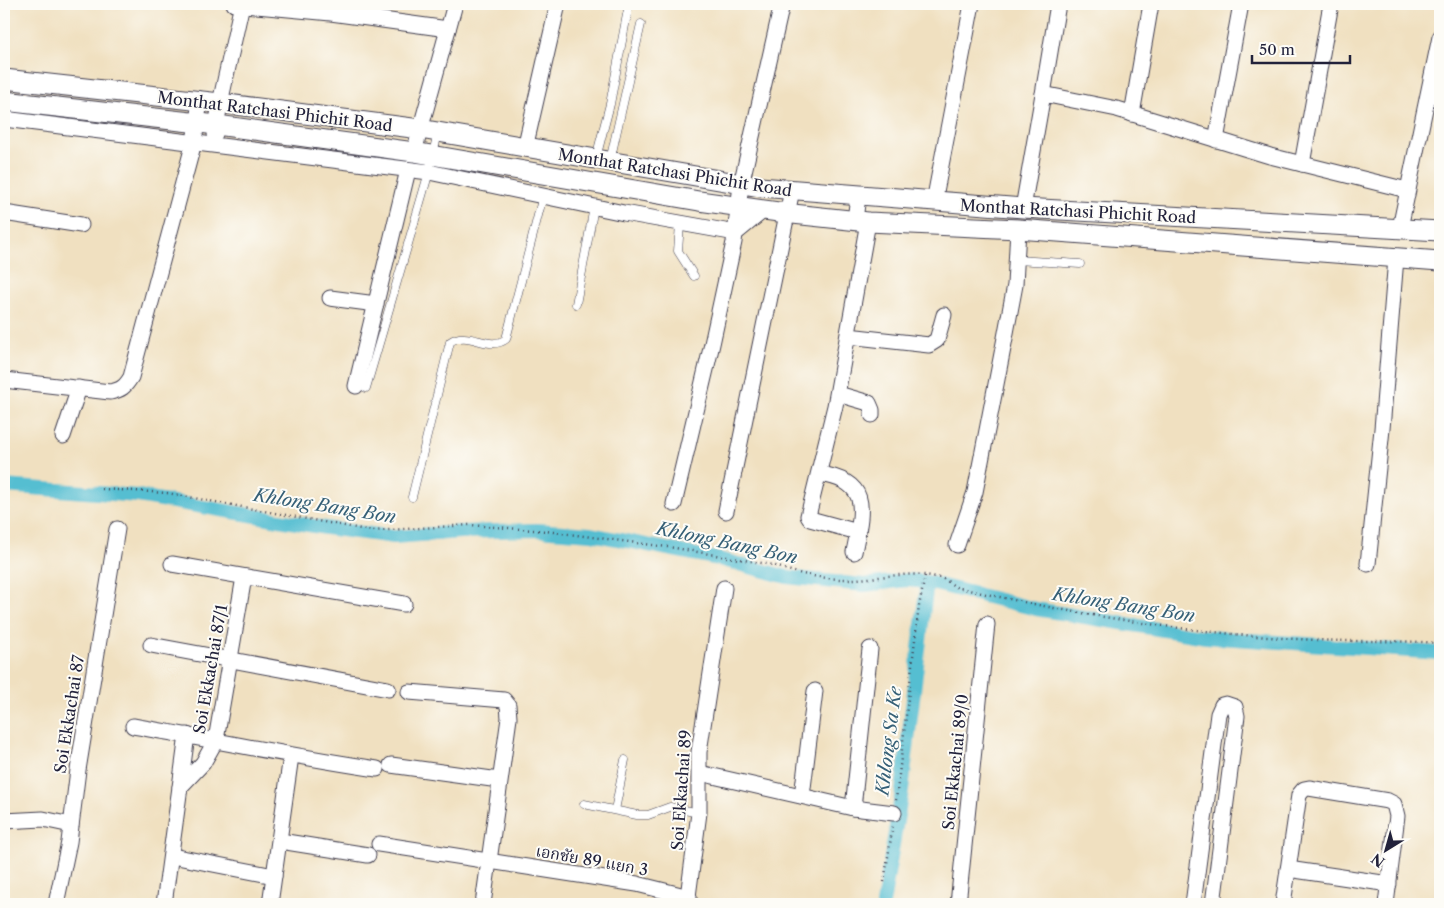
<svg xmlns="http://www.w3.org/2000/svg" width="1444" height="908" font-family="'Libre Caslon Text','Noto Serif Thai',serif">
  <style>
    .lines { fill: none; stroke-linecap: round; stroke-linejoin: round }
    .canal { stroke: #54bed1; stroke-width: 14 }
    .service-casing { stroke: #413e4f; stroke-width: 9 }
    .minor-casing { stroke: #413e4f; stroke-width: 17 }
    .tertiary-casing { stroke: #413e4f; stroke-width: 21 }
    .path { stroke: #413e4f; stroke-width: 2.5; stroke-dasharray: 1 4; stroke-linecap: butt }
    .service { stroke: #fff; stroke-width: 8 }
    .minor { stroke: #fff; stroke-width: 15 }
    .tertiary { stroke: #fff; stroke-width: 19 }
    .labels { text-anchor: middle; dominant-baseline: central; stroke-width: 4; stroke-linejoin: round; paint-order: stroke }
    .street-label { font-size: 16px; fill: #22223b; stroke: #fdfcf7 }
    .water-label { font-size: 18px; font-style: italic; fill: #366077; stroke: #fdfcf7 }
  </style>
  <rect width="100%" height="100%" fill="#fdfcf7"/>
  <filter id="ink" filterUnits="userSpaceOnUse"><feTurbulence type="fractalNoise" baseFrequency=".02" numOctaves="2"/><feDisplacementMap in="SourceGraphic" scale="10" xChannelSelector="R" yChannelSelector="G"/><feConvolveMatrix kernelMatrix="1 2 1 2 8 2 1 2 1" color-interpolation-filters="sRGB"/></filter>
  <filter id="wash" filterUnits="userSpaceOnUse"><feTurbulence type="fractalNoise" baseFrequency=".0096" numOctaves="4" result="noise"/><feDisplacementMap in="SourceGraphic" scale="20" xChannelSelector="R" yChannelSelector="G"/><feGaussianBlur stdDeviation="1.12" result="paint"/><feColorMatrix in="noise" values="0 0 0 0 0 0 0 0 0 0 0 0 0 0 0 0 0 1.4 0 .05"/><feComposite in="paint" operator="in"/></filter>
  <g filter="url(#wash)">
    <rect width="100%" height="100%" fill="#f0e0c0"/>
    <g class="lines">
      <g class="canal">
        <polyline points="4,486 138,496 326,528 394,537 460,532 537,530 591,534 723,560 787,577 864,585 908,580 927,582 1036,609 1206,637 1440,653"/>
        <polyline points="883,904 902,791 927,582"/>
      </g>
    </g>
  </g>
  <g filter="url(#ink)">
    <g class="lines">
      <defs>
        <g id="service">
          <polyline points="596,158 610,104 629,4"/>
          <polyline points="610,161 641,24"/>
          <polyline points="680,224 678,251 694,276"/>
          <polyline points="1017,260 1080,264"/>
          <polyline points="576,304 594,207"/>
          <polyline points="366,388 429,172 438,132"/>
          <path d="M412 497 450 342C468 329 489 352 506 339L543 196"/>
          <polyline points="584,804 637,815 648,815 670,807 699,813"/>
          <polyline points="615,810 625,760"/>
        </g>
        <g id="minor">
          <polyline points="234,4 331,13 448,29"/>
          <polyline points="1043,94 1058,4"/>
          <polyline points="1132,114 1151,4"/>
          <polyline points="4,119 429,172 624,213 736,233 764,210"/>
          <polyline points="215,134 220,103 242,4"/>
          <polyline points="1216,140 1241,4"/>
          <polyline points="525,148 558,4"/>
          <polyline points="414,152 455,4"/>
          <polyline points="1302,164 1331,4"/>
          <polyline points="934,202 972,4"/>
          <polyline points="1023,208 1043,94 1117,109 1270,156 1407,190"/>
          <polyline points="4,213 81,225"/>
          <polyline points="855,220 858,196"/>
          <polyline points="1400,228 1440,37"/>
          <polyline points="330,298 376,304"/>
          <polyline points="848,336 929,345 937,340 944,315"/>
          <path d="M4 380 110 392C121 390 125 387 131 377L194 142 200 101"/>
          <polyline points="356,386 408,170"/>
          <polyline points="838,394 869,403 872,410 872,415"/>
          <polyline points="63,436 79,388"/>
          <path d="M819 474C872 481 862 511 854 552"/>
          <polyline points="674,504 712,344 734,242 741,185 782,4"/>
          <polyline points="726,511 792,190"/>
          <polyline points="858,532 810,519 808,516 835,406 868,222"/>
          <polyline points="957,545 975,492 1005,338 1015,285 1018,229"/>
          <polyline points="172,564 404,604"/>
          <polyline points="1368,564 1382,429 1396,258"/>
          <polyline points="151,645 388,689"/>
          <polyline points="409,692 504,700 508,705 509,718 483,904"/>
          <path d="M133 726C214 740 295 757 377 769"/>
          <polyline points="391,765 499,780"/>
          <polyline points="700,773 853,808 894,813"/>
          <polyline points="180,787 187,735"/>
          <polyline points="802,796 815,691"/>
          <polyline points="853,808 870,649"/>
          <polyline points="4,821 43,819 71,825"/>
          <polyline points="280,841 368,855"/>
          <polyline points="379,844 637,884 689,897"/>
          <polyline points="172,856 274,876"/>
          <polyline points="1288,869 1389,884"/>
          <polyline points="56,904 69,842 78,770 117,529"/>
          <polyline points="164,904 180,787 203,763 216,740 244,577"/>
          <polyline points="270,904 291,756"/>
          <polyline points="687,904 699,813 699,752 724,588"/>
          <polyline points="958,904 987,624"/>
          <polyline points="1193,904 1218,714 1222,705 1226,704 1235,707 1237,716 1213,904"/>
          <polyline points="1283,904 1299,795 1304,789 1309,788 1388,801 1394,804 1397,816 1386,904"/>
        </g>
        <g id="tertiary">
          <polyline points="4,79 220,103 420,129 760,187 1023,208 1440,231"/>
          <polyline points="4,101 217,125 414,152 699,201 793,214 868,222 1018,229 1440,261"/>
        </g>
      </defs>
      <use href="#service" class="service-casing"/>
      <use href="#minor" class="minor-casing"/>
      <use href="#tertiary" class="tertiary-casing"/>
      <g class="path">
        <path d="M102 489 167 493 372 531 470 525 546 531 675 548 773 565C799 575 828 580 855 579 882 578 913 570 940 578 945 579 951 584 956 587 1073 615 1195 634 1315 640 1357 642 1399 640 1440 643"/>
        <polyline points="896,800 919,606 925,576"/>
        <polyline points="884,882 893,825"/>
      </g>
      <use href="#service" class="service"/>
      <use href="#minor" class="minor"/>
      <use href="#tertiary" class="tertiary"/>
    </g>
  </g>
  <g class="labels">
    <g class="street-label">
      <text transform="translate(275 111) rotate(7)">Monthat Ratchasi Phichit Road</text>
      <text transform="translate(675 172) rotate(9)">Monthat Ratchasi Phichit Road</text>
      <text transform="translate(1078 211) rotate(3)">Monthat Ratchasi Phichit Road</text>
      <text transform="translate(210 669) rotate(-80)">Soi Ekkachai 87/1</text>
      <text transform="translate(69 714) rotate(-81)">Soi Ekkachai 87</text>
      <text transform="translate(955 762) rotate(-84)">Soi Ekkachai 89/0</text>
      <text transform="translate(681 790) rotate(-86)">Soi Ekkachai 89</text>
      <text transform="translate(592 860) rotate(10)">เอกชัย 89 แยก 3</text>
    </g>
    <g class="water-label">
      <text transform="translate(325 506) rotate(9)">Khlong Bang Bon</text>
      <text transform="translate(727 543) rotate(12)">Khlong Bang Bon</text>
      <text transform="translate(1124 605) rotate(9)">Khlong Bang Bon</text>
      <text transform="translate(889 741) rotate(-83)">Khlong Sa Ke</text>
    </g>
  </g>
  <rect width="1444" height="908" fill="none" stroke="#fdfcf7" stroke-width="20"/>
  <g transform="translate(1386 850) rotate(217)" stroke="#fdfcf7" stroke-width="4" paint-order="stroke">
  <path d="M0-4L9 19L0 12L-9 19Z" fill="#22223b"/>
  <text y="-8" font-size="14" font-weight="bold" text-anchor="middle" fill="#22223b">N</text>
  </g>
  <path d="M1252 55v8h98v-8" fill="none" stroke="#22223b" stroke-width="2.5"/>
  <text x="1259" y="55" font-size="15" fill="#22223b" stroke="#fdfcf7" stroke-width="4" paint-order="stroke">50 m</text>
</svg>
